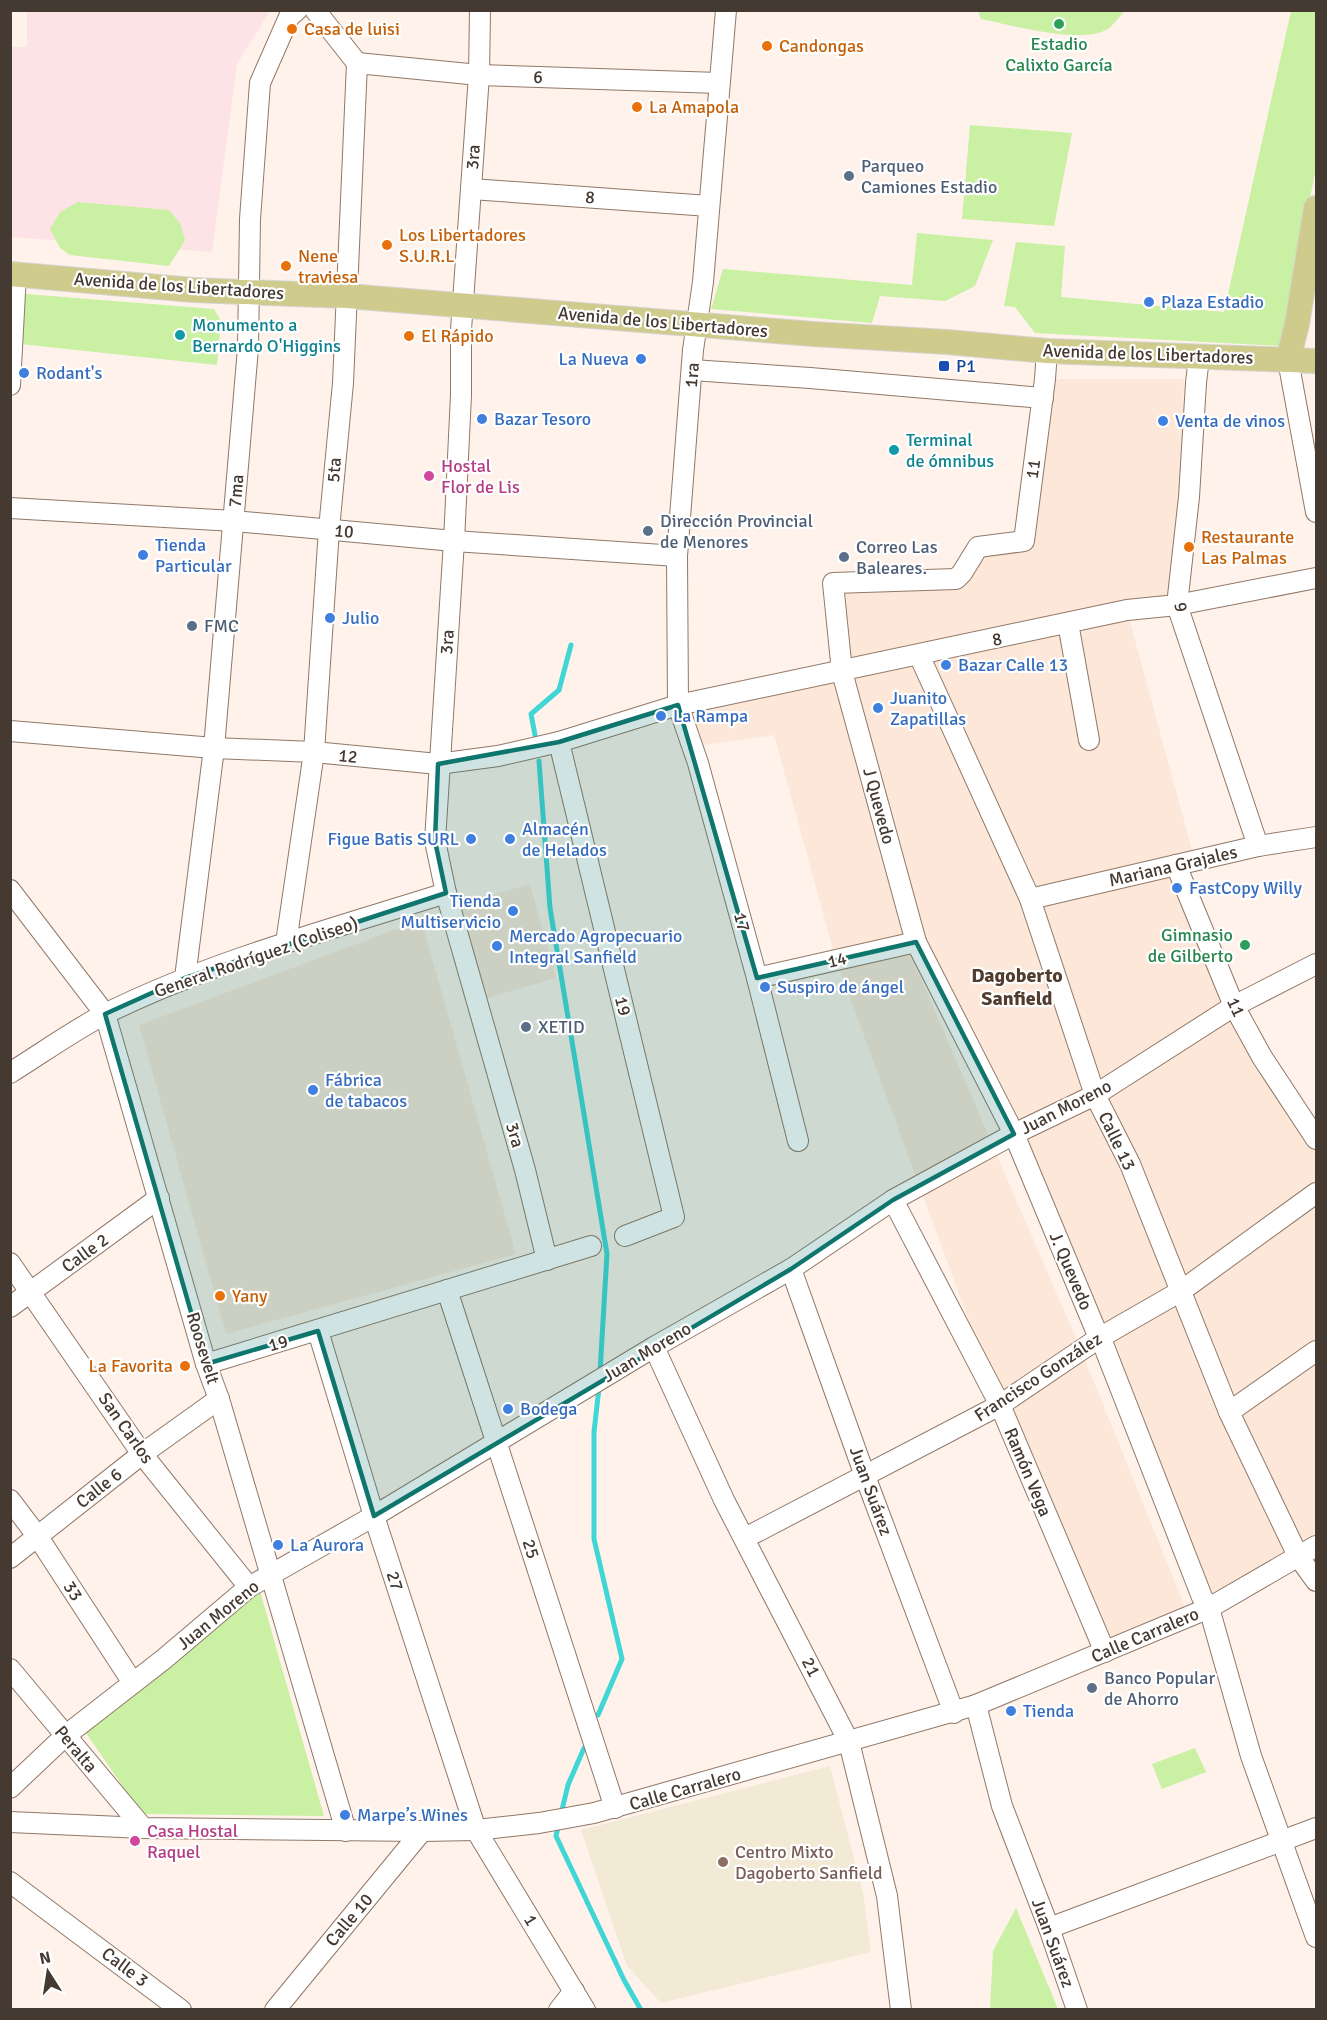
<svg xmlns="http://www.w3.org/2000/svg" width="1327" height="2020" font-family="Signika,sans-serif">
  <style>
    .built { fill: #fce7d8 }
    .education { fill: #f3ead5 }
    .medical { fill: #fee3e6 }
    .green { fill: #c9f0a3 }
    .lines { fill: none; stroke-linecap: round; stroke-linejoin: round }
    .stream { stroke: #40d6d6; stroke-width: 5 }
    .minor-casing { stroke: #917867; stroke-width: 22 }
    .major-casing { stroke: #d6d4d2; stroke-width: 26 }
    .minor { stroke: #fff; stroke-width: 20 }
    .major { stroke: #cecb8c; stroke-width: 24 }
    .marked { fill: #0f766e; fill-opacity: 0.2; stroke: #0f766e; stroke-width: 4.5; stroke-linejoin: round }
    .leisure-dot { fill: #2e9e5b; stroke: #fff; stroke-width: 2 }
    .food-dot { fill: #e8710a; stroke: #fff; stroke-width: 2 }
    .service-dot { fill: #5c6f8a; stroke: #fff; stroke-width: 2 }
    .shop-dot { fill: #3f7fe0; stroke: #fff; stroke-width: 2 }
    .culture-dot { fill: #0f9aa8; stroke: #fff; stroke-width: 2 }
    .transit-dot { fill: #1a4fb4; stroke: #fff; stroke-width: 2 }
    .hotel-dot { fill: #d1479c; stroke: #fff; stroke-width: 2 }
    .education-dot { fill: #8d6e63; stroke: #fff; stroke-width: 2 }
    .labels { text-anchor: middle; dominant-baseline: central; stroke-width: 4.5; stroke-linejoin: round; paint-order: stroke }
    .food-label { font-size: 18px; fill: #c56008; stroke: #fff; text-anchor: start }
    .leisure-label { font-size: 18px; fill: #27864d; stroke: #fff }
    .street-label { font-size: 18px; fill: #453a32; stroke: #fff }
    .service-label { font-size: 18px; fill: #4e5e75; stroke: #fff; text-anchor: start }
    .shop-label { font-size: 18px; fill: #366cbe; stroke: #fff; text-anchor: start }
    .culture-label { font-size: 18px; fill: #0d838f; stroke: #fff; text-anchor: start }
    .transit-label { font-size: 18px; fill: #164399; stroke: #fff; text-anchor: start }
    .hotel-label { font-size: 18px; fill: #b23c85; stroke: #fff; text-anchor: start }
    .education-label { font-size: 18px; fill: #785e54; stroke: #fff; text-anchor: start }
    .neighbourhood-label { font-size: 20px; font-weight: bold; fill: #523c2d; stroke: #fff }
  </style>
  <rect width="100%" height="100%" fill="#fef2eb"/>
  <g class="built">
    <polygon points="1045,379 1184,379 1177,605 1127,611 1195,861 1177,865 1234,1006 1316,1139 1316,1546 1202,1597 1103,1344 916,942 842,672 833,583 957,578 978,547 1022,541"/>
    <polygon points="835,672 906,944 1081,1350 1185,1607 1090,1649 836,960 774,735 681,748 678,705"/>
    <polygon points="530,884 556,978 484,999 456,905"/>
    <polygon points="421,920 516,1254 226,1334 139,1025"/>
  </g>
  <polygon class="education" points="830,1766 863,1893 871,1952 661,2003 627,1966 581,1830"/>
  <polygon class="medical" points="27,11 270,11 237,64 212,252 11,237 10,47 27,47"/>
  <g class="green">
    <path d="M978 11H1125C1120 16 1115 23 1109 28 1086 46 1010 25 981 19Z"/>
    <polygon points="1291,11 1316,11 1316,167 1282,346 1035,333 1015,307 1004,306 1016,242 1065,246 1061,297 1224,312"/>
    <polygon points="970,125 1072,133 1054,226 962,219"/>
    <polygon points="78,202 169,210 180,223 185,240 169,266 70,255 60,248 50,229 60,212"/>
    <polygon points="917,233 993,240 975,286 945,301 880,296 872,323 711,309 723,269 912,285"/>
    <polygon points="14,293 214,309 221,321 217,365 11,343"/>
    <polygon points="260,1591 324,1816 142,1814 86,1733"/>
    <polygon points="1195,1748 1206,1772 1162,1789 1152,1764"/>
    <polygon points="1016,1908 1058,2009 990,2009 993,1951"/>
  </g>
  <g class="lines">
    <g class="stream">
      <polyline points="535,735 531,714 559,690 571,645"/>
      <polyline points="539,761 550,908 607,1254 600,1372"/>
      <polyline points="598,1715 622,1659 594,1539 594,1432 599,1388"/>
      <polyline points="561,1814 568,1785 584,1748"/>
      <polyline points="559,1823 556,1836 624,1980 641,2010"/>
    </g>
    <defs>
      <g id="minor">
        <polyline points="480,10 479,75 461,330 461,395 454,541 435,841 446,893 525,1170 547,1260"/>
        <polyline points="726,10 703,282 693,350 677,556 678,705 698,763 757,978 798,1141"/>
        <polyline points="357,63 479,75 719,83"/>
        <polyline points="471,189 709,206"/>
        <polyline points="1047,351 1045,379 1024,541 978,547 962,573 956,579 833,583 842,672 916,942 1014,1134 1099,1338 1103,1344 1202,1597 1209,1608 1251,1756 1316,1937"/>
        <polyline points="1199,357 1196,383 1189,497 1177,605 1258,846"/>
        <polyline points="1288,360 1316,512"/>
        <polyline points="692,370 810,378 1043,398"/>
        <polyline points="10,385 16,274"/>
        <polyline points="10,508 234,521 454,541 677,556"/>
        <polyline points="1068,623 1089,740"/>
        <polyline points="919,655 1030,899 1095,1095 1130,1164 1229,1412 1298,1556 1316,1581"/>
        <polyline points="10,731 214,748 314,752 438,764 498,756 559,742 678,705 1127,610 1177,605 1316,578"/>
        <polyline points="559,742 674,1217 625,1236"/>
        <polyline points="1176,865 1234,1006 1262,1057 1316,1139"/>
        <polyline points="10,890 105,1014 206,1364 219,1399 346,1831"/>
        <polyline points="1030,899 1258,846 1316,837"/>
        <polyline points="286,943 314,752 329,529 343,383 357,63 315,10"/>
        <polyline points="185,978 214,748 248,348 250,219 260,83 289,17 297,10"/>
        <polyline points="757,978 916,942"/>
        <path d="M10 1073C42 1053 74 1030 107 1013 215 960 332 929 446 893"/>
        <polyline points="893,1200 1000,1405 1105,1652"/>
        <polyline points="10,1263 142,1454 249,1587"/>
        <polyline points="791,1269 865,1476 954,1713"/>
        <polyline points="447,1290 615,1808"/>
        <polyline points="10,1307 159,1198"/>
        <polyline points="318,1331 374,1516 476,1830 585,2010"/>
        <polyline points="654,1347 724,1500 849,1742 887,1896 901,2010"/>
        <polyline points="206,1364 591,1246"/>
        <polyline points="1229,1412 1316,1351"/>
        <polyline points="10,1500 38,1537 133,1683"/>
        <polyline points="745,1538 1000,1405 1099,1338 1181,1291 1316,1193"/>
        <polyline points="10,1558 142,1454 219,1399"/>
        <polyline points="10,1669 143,1828"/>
        <polyline points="976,1705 1002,1806 1049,1928 1077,2010"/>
        <polyline points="10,1788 65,1736 164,1659 249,1587 374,1516 654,1347 791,1269 893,1200 1014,1134 1095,1095 1234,1006 1316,964"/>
        <polyline points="10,1822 143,1828 422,1831 476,1830 539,1823 594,1813 976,1705 1209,1608 1316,1546"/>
        <polyline points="10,1882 181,2010"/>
        <polyline points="1049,1928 1316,1828"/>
        <polyline points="275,2010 422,1831"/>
        <polyline points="559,2010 574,1991"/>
      </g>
      <g id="major">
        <polyline points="10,274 193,290 347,296 813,334 947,342 1047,351 1316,361"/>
        <polyline points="1288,360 1297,324 1316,208"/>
      </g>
    </defs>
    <use href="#minor" class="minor-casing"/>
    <use href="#major" class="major-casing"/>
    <use href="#minor" class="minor"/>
    <use href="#major" class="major"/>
  </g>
  <path class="marked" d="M678 705 757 978 916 942 1014 1134 893 1200 791 1269 374 1516 318 1331 206 1364 105 1014 185 978 446 893 435 841 438 764 559 742Z"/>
  <g class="leisure-dot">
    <circle cx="1059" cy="24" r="6"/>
    <circle cx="1245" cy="945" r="6"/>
  </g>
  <g class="food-dot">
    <circle cx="292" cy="29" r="6"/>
    <circle cx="767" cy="46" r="6"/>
    <circle cx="637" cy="107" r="6"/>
    <circle cx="387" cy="245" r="6"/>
    <circle cx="286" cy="266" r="6"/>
    <circle cx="409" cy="336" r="6"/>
    <circle cx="1189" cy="547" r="6"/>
    <circle cx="220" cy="1296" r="6"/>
    <circle cx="185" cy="1366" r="6"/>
  </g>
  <g class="service-dot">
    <circle cx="849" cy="176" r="6"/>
    <circle cx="648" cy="531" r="6"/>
    <circle cx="844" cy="557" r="6"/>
    <circle cx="192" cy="626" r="6"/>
    <circle cx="526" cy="1027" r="6"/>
    <circle cx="1092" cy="1688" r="6"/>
  </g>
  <g class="shop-dot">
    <circle cx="1149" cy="302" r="6"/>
    <circle cx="641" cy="359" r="6"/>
    <circle cx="24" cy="373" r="6"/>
    <circle cx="482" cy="419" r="6"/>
    <circle cx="1163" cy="421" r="6"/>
    <circle cx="143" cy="555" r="6"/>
    <circle cx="330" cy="618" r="6"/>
    <circle cx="946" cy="665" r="6"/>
    <circle cx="878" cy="708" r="6"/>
    <circle cx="661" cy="716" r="6"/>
    <circle cx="471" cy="839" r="6"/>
    <circle cx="510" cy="839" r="6"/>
    <circle cx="1177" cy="888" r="6"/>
    <circle cx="513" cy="911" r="6"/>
    <circle cx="497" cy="946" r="6"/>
    <circle cx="765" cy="987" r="6"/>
    <circle cx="313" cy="1090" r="6"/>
    <circle cx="508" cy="1409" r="6"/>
    <circle cx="278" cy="1545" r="6"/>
    <circle cx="1011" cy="1711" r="6"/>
    <circle cx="345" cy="1815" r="6"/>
  </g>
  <g class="culture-dot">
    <circle cx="180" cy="335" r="6"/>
    <circle cx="894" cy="450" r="6"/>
  </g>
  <rect class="transit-dot" x="938" y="360" width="12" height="12" rx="3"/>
  <g class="hotel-dot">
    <circle cx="429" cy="476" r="6"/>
    <circle cx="135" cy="1841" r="6"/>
  </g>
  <circle class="education-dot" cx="723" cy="1862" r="6"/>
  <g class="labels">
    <g class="food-label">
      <text x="304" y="29">Casa de luisi</text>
      <text x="779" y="46">Candongas</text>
      <text x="649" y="107">La Amapola</text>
      <text x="399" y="235">Los Libertadores<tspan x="399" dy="21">S.U.R.L</tspan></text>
      <text x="298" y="256">Nene<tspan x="298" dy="21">traviesa</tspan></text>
      <text x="421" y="336">El Rápido</text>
      <text x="1201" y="537">Restaurante<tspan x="1201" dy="21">Las Palmas</tspan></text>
      <text x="232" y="1296">Yany</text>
      <text x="173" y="1366" text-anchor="end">La Favorita</text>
    </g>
    <g class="leisure-label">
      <text x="1059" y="44">Estadio<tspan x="1059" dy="21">Calixto García</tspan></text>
      <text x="1233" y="935" text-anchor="end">Gimnasio<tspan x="1233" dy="21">de Gilberto</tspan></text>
    </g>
    <g class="street-label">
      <text transform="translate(538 77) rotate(2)">6</text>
      <text transform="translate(473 157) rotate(-86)">3ra</text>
      <text transform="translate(590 197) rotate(4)">8</text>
      <text transform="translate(179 286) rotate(4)">Avenida de los Libertadores</text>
      <text transform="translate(663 322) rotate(5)">Avenida de los Libertadores</text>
      <text transform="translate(1148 354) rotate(2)">Avenida de los Libertadores</text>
      <text transform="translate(692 375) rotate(-85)">1ra</text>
      <text transform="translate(1033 469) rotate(-82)">11</text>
      <text transform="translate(334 470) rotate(-85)">5ta</text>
      <text transform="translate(236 491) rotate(-85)">7ma</text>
      <text transform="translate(344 531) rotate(5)">10</text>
      <text transform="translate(1181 607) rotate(81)">9</text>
      <text transform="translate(997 639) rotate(-12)">8</text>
      <text transform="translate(447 642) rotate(-86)">3ra</text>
      <text transform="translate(348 756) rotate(6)">12</text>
      <text transform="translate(879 806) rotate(75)">J Quevedo</text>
      <text transform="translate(1173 866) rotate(-13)">Mariana Grajales</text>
      <text transform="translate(742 922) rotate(75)">17</text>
      <text transform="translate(256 957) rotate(-19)">General Rodríguez (Coliseo)</text>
      <text transform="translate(837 960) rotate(-13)">14</text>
      <text transform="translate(623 1006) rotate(76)">19</text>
      <text transform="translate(1236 1007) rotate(65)">11</text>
      <text transform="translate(1066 1107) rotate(-27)">Juan Moreno</text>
      <text transform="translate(515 1135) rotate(74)">3ra</text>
      <text transform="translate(1117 1141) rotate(64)">Calle 13</text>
      <text transform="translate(85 1253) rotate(-36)">Calle 2</text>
      <text transform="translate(1071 1271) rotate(67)">J. Quevedo</text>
      <text transform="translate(278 1343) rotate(-16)">19</text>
      <text transform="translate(203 1348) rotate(73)">Roosevelt</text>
      <text transform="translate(647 1352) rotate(-31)">Juan Moreno</text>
      <text transform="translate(1038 1377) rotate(-33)">Francisco González</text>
      <text transform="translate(126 1428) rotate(55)">San Carlos</text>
      <text transform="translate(1028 1472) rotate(67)">Ramón Vega</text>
      <text transform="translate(99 1488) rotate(-38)">Calle 6</text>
      <text transform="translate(871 1491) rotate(70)">Juan Suárez</text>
      <text transform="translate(531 1549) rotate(72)">25</text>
      <text transform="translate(395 1581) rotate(72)">27</text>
      <text transform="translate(73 1591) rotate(57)">33</text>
      <text transform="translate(218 1615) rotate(-39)">Juan Moreno</text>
      <text transform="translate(1145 1635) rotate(-23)">Calle Carralero</text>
      <text transform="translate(811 1667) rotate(63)">21</text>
      <text transform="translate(76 1749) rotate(50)">Peralta</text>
      <text transform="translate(685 1789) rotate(-16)">Calle Carralero</text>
      <text transform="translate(349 1920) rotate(-50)">Calle 10</text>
      <text transform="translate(531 1920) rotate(59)">1</text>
      <text transform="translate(1053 1943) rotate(70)">Juan Suárez</text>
      <text transform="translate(125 1967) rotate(37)">Calle 3</text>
    </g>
    <g class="service-label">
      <text x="861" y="166">Parqueo<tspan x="861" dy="21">Camiones Estadio</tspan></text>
      <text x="660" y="521">Dirección Provincial<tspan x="660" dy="21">de Menores</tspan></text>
      <text x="856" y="547">Correo Las<tspan x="856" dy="21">Baleares.</tspan></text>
      <text x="204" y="626">FMC</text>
      <text x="538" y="1027">XETID</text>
      <text x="1104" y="1678">Banco Popular<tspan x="1104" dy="21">de Ahorro</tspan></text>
    </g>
    <g class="shop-label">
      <text x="1161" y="302">Plaza Estadio</text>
      <text x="629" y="359" text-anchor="end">La Nueva</text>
      <text x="36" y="373">Rodant's</text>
      <text x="494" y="419">Bazar Tesoro</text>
      <text x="1175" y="421">Venta de vinos</text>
      <text x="155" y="545">Tienda<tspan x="155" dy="21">Particular</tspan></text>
      <text x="342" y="618">Julio</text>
      <text x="958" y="665">Bazar Calle 13</text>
      <text x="890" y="698">Juanito<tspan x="890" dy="21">Zapatillas</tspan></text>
      <text x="673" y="716">La Rampa</text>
      <text x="522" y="829">Almacén<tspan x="522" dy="21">de Helados</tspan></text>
      <text x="459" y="839" text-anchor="end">Figue Batis SURL</text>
      <text x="1189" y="888">FastCopy Willy</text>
      <text x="501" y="901" text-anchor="end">Tienda<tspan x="501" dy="21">Multiservicio</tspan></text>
      <text x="509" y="936">Mercado Agropecuario<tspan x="509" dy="21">Integral Sanfield</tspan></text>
      <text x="777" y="987">Suspiro de ángel</text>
      <text x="325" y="1080">Fábrica<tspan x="325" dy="21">de tabacos</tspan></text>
      <text x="520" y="1409">Bodega</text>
      <text x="290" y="1545">La Aurora</text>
      <text x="1023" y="1711">Tienda</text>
      <text x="357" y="1815">Marpe’s Wines</text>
    </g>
    <g class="culture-label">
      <text x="192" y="325">Monumento a<tspan x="192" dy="21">Bernardo O'Higgins</tspan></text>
      <text x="906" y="440">Terminal<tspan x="906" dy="21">de ómnibus</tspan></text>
    </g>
    <g class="transit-label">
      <text x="956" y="366">P1</text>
    </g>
    <g class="hotel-label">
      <text x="441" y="466">Hostal<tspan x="441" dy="21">Flor de Lis</tspan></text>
      <text x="147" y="1831">Casa Hostal<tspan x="147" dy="21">Raquel</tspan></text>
    </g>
    <g class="education-label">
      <text x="735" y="1852">Centro Mixto<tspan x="735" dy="21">Dagoberto Sanfield</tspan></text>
    </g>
    <g class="neighbourhood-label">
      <text x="1017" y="975">Dagoberto<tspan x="1017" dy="23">Sanfield</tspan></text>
    </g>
  </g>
  <rect width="1327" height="2020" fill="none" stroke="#453a32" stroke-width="24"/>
  <g transform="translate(48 1972) rotate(348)" stroke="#ffffff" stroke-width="4.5" paint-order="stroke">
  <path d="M0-4.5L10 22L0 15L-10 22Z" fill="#453a32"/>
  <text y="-9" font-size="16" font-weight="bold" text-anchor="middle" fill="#453a32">N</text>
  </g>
</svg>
